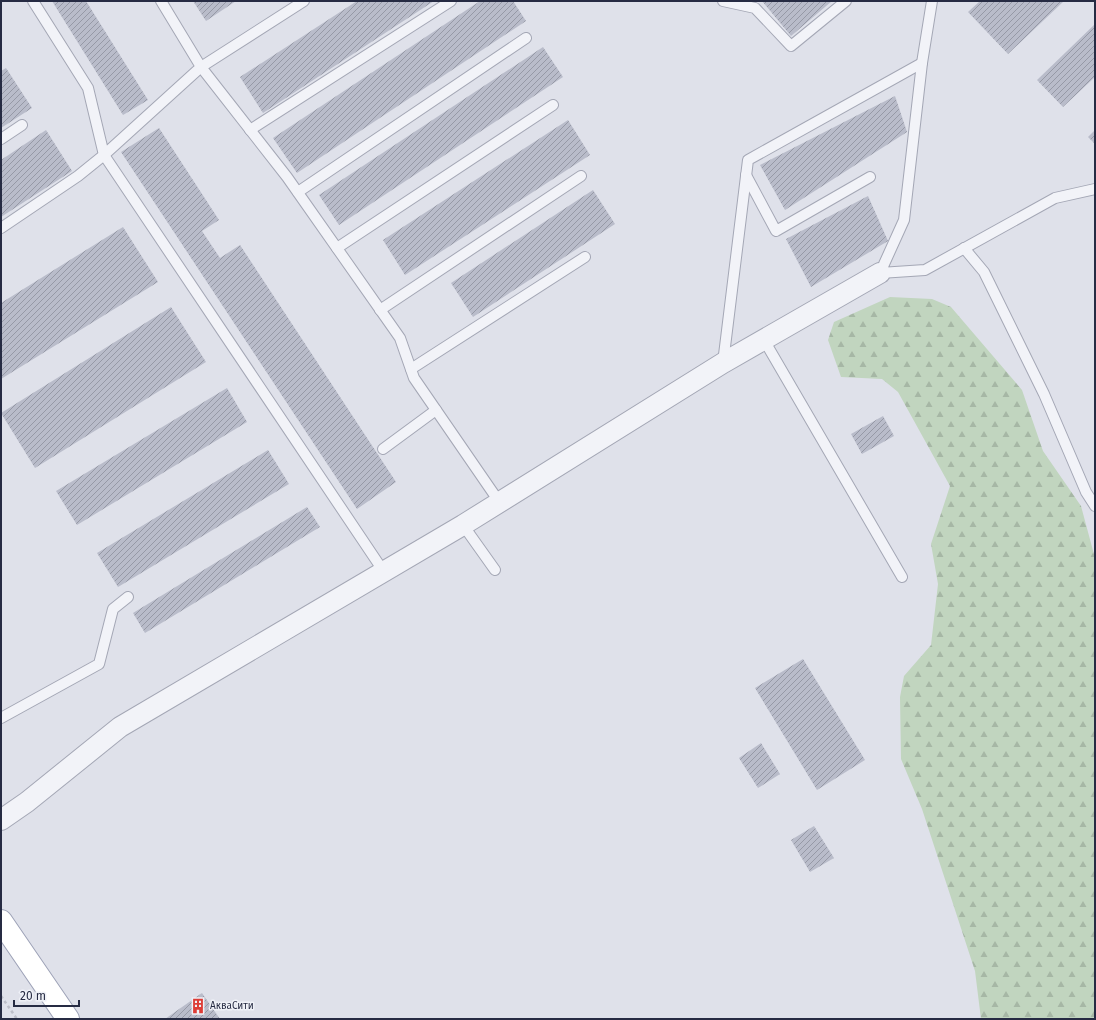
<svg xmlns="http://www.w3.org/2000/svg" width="1096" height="1020" font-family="'Fira Sans',sans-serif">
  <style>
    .forest { fill: url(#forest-firs) }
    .building { fill: url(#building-hatch) }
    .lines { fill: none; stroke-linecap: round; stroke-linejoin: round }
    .lane-casing { stroke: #a4a7b5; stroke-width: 12 }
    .street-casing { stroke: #a4a7b5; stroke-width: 22 }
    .primary-casing { stroke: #9da2b7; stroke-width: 24 }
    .path { stroke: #bdbfc9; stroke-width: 2.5; stroke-dasharray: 3 3; stroke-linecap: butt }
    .lane { stroke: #f2f3f8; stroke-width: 10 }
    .street { stroke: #f2f3f8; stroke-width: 20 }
    .primary { stroke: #fff; stroke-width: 22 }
    .labels { text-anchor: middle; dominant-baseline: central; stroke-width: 3; stroke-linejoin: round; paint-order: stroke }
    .poi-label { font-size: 10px; fill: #262b43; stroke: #eff1f7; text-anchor: start }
  </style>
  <defs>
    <pattern id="forest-firs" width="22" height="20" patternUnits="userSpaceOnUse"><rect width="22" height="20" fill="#c1d5bf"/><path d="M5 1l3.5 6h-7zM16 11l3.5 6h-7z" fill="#a6b7a5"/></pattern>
    <pattern id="building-hatch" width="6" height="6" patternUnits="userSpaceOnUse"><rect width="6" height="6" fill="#b9bcca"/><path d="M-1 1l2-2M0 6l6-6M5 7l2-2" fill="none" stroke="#9699a6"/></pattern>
  </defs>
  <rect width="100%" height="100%" fill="#dfe1ea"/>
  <polygon class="forest" points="890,297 932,299 951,307 1022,390 1043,451 1081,506 1095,558 1095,1019 981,1019 975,971 922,809 901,759 900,697 904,676 931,645 938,584 931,544 950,486 898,392 882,379 841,377 828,340 834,322"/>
  <g class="building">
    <polygon points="52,1 86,1 148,100 123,115"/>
    <polygon points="193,1 236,1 206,21"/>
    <polygon points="357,1 434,1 263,113 240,77"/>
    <polygon points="480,1 513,1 526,21 297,173 273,138"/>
    <polygon points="762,1 832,1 791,36"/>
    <polygon points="980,1 1064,1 1008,54 968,12"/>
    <polygon points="1095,24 1095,77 1063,107 1037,80"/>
    <polygon points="543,47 563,77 339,225 319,195"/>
    <polygon points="6,68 32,108 1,128 1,71"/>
    <polygon points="895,96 907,132 785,210 760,165"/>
    <polygon points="568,120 590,155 405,275 383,240"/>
    <polygon points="159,128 219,220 202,231 220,258 240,245 396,482 357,509 121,152"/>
    <polygon points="46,130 72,171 1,217 1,160"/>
    <polygon points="1095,130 1095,144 1088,137"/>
    <polygon points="593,190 615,224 473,317 451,283"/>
    <polygon points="868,196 888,241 811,287 786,239"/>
    <polygon points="123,227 158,282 1,379 1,303"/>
    <polygon points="171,307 206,362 35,468 1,413"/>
    <polygon points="227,388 247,422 77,525 56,491"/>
    <polygon points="883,416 894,436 862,454 851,434"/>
    <polygon points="268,450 289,484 118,587 97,553"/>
    <polygon points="307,507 320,527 145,633 133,613"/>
    <polygon points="803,659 865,760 817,790 755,688"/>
    <polygon points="761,743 780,774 758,788 739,758"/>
    <polygon points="814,826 834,858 810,872 791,840"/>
    <polygon points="202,993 220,1019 165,1019"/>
  </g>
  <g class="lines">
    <defs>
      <g id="lane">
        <polyline points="33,1 88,88 104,155 201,67 161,1"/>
        <polyline points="304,1 201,67 287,177 400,338 414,378 500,503"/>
        <polyline points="723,1 755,8 791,46 846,1"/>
        <polyline points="932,1 922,63 904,220 880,273 925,270 1055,198 1095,189"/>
        <polyline points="250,130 451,1"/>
        <polyline points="1,139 22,125"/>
        <polyline points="746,175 776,231 870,177"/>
        <polyline points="298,192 526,38"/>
        <polyline points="1,228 78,176 104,155 384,572"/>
        <polyline points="337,248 553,105"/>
        <polyline points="964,248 984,272 1044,394 1086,492 1095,506"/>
        <polyline points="380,310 581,176"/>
        <polyline points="764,340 902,577"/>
        <polyline points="723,363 748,160 922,63"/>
        <polyline points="411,369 585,257"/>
        <polyline points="383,449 436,410"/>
        <polyline points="463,525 495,570"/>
        <polyline points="1,718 99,664 113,609 128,597"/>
      </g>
      <polyline id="street" points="1,820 27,802 120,727 463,525 723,363 880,273"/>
      <polyline id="primary" points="1,921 68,1019"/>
    </defs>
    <use href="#lane" class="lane-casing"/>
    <use href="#street" class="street-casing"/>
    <use href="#primary" class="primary-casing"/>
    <polyline class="path" points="1,996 17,1019"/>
    <use href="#lane" class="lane"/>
    <use href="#street" class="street"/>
    <use href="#primary" class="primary"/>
  </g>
  <defs>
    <symbol id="building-bare" viewBox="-9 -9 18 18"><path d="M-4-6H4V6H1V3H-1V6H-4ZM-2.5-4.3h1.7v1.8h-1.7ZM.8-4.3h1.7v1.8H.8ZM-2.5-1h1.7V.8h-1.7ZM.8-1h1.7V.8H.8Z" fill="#dd3c36" stroke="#eff1f7" stroke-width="2.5" paint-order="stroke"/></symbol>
  </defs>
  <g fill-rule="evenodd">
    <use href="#building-bare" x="187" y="995" width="22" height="22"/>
  </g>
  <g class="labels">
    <g class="poi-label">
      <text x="210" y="1006">АкваСити</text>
    </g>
  </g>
  <rect width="1096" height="1020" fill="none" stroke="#262b43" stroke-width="4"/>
  <path d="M14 1000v6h65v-6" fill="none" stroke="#262b43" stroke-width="2"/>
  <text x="20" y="1000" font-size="12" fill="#262b43" stroke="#eff1f7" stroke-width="3" paint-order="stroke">20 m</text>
</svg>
